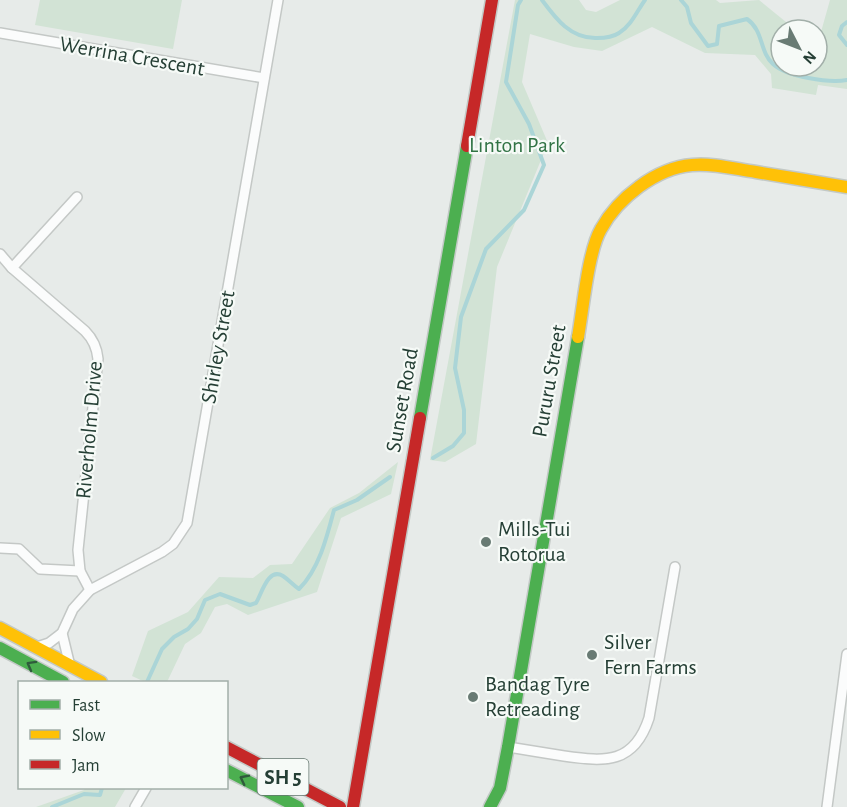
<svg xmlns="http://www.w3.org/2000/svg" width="847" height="807" font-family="'Alegreya Sans',sans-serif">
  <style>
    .green { fill: #d2e3d5 }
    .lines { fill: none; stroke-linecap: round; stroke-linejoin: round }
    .stream { stroke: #abd5d7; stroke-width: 4 }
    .street-casing { stroke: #c4c8c6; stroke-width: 12 }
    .fast-casing { stroke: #c3c9c6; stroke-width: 15 }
    .slow-casing { stroke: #c3c9c6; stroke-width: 15 }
    .jam-casing { stroke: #c3c9c6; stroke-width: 15 }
    .street { stroke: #fbfcfc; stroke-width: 9 }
    .fast { stroke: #4caf50; stroke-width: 12 }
    .slow { stroke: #ffc107; stroke-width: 12 }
    .jam { stroke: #c62828; stroke-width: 12 }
    .oneway { stroke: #2f5b3c }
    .poi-dot { fill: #697b74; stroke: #f6faf7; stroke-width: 2 }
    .labels { text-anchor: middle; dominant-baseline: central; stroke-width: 4.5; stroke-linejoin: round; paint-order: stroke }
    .shield { fill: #f6faf7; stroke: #64776f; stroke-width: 1.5 }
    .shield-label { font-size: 21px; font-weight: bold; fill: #253f35 }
    .street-label { font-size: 22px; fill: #253f35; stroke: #f6faf7 }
    .park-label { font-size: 22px; fill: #317345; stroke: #f6faf7 }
    .poi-label { font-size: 22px; fill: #253f35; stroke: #f6faf7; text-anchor: start }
  </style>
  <rect width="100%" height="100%" fill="#e7ebe9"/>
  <g class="green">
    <polygon points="40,0 182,0 173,49 35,25"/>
    <polygon points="515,0 579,0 586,10 596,12 620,0 716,0 720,3 759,0 786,22 788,30 781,30 781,66 817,66 817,46 830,0 847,0 847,89 818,85 816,95 772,88 771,74 755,55 705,53 652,27 602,51 574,47 530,34 522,82 548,143 497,267 476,444 445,462 430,460"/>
    <polygon points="398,462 391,494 341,518 317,592 248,615 227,604 215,607 201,633 185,644 167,682 145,682 132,676 148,631 188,612 219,577 253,578 270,565 292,564 330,508 359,493"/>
    <polygon points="85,788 126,788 115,807 36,807 84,790"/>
  </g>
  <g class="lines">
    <g class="stream">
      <path d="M542 0C556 19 571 39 597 38 604 38 613 37 619 33 631 26 637 11 645 0"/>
      <path d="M681 0 687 7 691 23 708 46 717 44 719 26 747 19C764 31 759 51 773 64 787 77 829 83 847 80"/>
      <polyline points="847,22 842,26 839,35 847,45"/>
      <polyline points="433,458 453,446 464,433 464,410 455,368 461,317 486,249 524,210 544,165 529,124 506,82 518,5 521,0"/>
      <path d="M147 682 162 649 174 637 188 629 197 619 205 600 220 594 250 605 256 603C262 593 268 567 283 576 289 580 293 585 299 589 319 569 327 537 334 510L357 500 390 477"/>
      <polyline points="52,807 84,794 100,795 102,788"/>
    </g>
    <defs>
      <g id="street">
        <polyline points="0,33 264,78"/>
        <path d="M0 254 12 268 85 331C93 339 97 348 98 359L78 550 80 571 90 590"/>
        <polyline points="12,268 77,197"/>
        <polyline points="0,548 19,549 40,569 80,571"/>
        <polyline points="62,633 70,666"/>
        <polyline points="37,647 49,643 62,633 73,609 90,590 162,552 173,544 187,523 278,0"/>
        <path d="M508 747C527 750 545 753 564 756 606 762 634 764 649 718L675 567"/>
        <polyline points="135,807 146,788"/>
        <polyline points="827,807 847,654"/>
      </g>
      <g id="fast">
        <polyline points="420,418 467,146"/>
        <polyline points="0,648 63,682"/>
        <polyline points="226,770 298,807"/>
        <polyline points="490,807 500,788 508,747 578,337"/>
      </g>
      <g id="slow">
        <path d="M578 337C583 309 588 251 601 229 618 198 656 168 692 165 713 163 735 169 756 172 786 177 817 182 847 187"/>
        <polyline points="0,628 101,682"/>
      </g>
      <g id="jam">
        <polyline points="467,146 492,0"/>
        <polyline points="226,747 340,807"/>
        <polyline points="353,807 420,418"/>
      </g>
    </defs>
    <use href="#street" class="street-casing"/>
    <use href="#fast" class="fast-casing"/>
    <use href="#slow" class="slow-casing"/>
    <use href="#jam" class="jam-casing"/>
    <use href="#street" class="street"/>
    <use href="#fast" class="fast"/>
    <use href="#slow" class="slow"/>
    <use href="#jam" class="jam"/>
  </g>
  <defs><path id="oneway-chevron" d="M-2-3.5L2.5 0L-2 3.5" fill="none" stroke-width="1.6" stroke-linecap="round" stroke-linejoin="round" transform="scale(1.5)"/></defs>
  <g class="oneway">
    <use href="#oneway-chevron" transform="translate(31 665) rotate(-151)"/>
    <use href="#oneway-chevron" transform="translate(244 779) rotate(-153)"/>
  </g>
  <g class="poi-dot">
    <circle cx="486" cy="542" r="6"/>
    <circle cx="592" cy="655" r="6"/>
    <circle cx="473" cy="697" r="6"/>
  </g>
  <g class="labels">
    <rect class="shield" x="257.5" y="759" width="51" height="36" rx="4.5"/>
    <g class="shield-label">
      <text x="283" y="777">SH 5</text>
    </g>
    <g class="street-label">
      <text transform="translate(132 56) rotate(10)">Werrina Crescent</text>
      <text transform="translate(218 347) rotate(-80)">Shirley Street</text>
      <text transform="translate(549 381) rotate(-80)">Pururu Street</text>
      <text transform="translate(402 400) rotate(-80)">Sunset Road</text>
      <text transform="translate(89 430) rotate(-85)">Riverholm Drive</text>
    </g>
    <g class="park-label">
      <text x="517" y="145">Linton Park</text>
    </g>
    <g class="poi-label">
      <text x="498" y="529">Mills-Tui<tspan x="498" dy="25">Rotorua</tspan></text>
      <text x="604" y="642">Silver<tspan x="604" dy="25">Fern Farms</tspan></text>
      <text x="485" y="684">Bandag Tyre<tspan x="485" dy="25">Retreading</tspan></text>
    </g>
  </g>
  <rect x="18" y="681" width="210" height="108" fill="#f6faf7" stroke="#a2afa9" stroke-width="1.5"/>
  <rect x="30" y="700" width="30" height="9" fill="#4caf50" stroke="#a2afa9" stroke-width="1.5"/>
  <text x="72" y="711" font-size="18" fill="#253f35">Fast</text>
  <rect x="30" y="730" width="30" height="9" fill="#ffc107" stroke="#a2afa9" stroke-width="1.5"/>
  <text x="72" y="741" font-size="18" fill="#253f35">Slow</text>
  <rect x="30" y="760" width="30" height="9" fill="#c62828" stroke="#a2afa9" stroke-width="1.5"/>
  <text x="72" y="771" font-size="18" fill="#253f35">Jam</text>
  <g transform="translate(799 48) rotate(132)"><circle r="28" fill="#f6faf7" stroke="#a2afa9" stroke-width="1.5"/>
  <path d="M0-4.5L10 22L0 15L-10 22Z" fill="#697b74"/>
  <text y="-9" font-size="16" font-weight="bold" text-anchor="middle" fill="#253f35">N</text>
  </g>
</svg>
